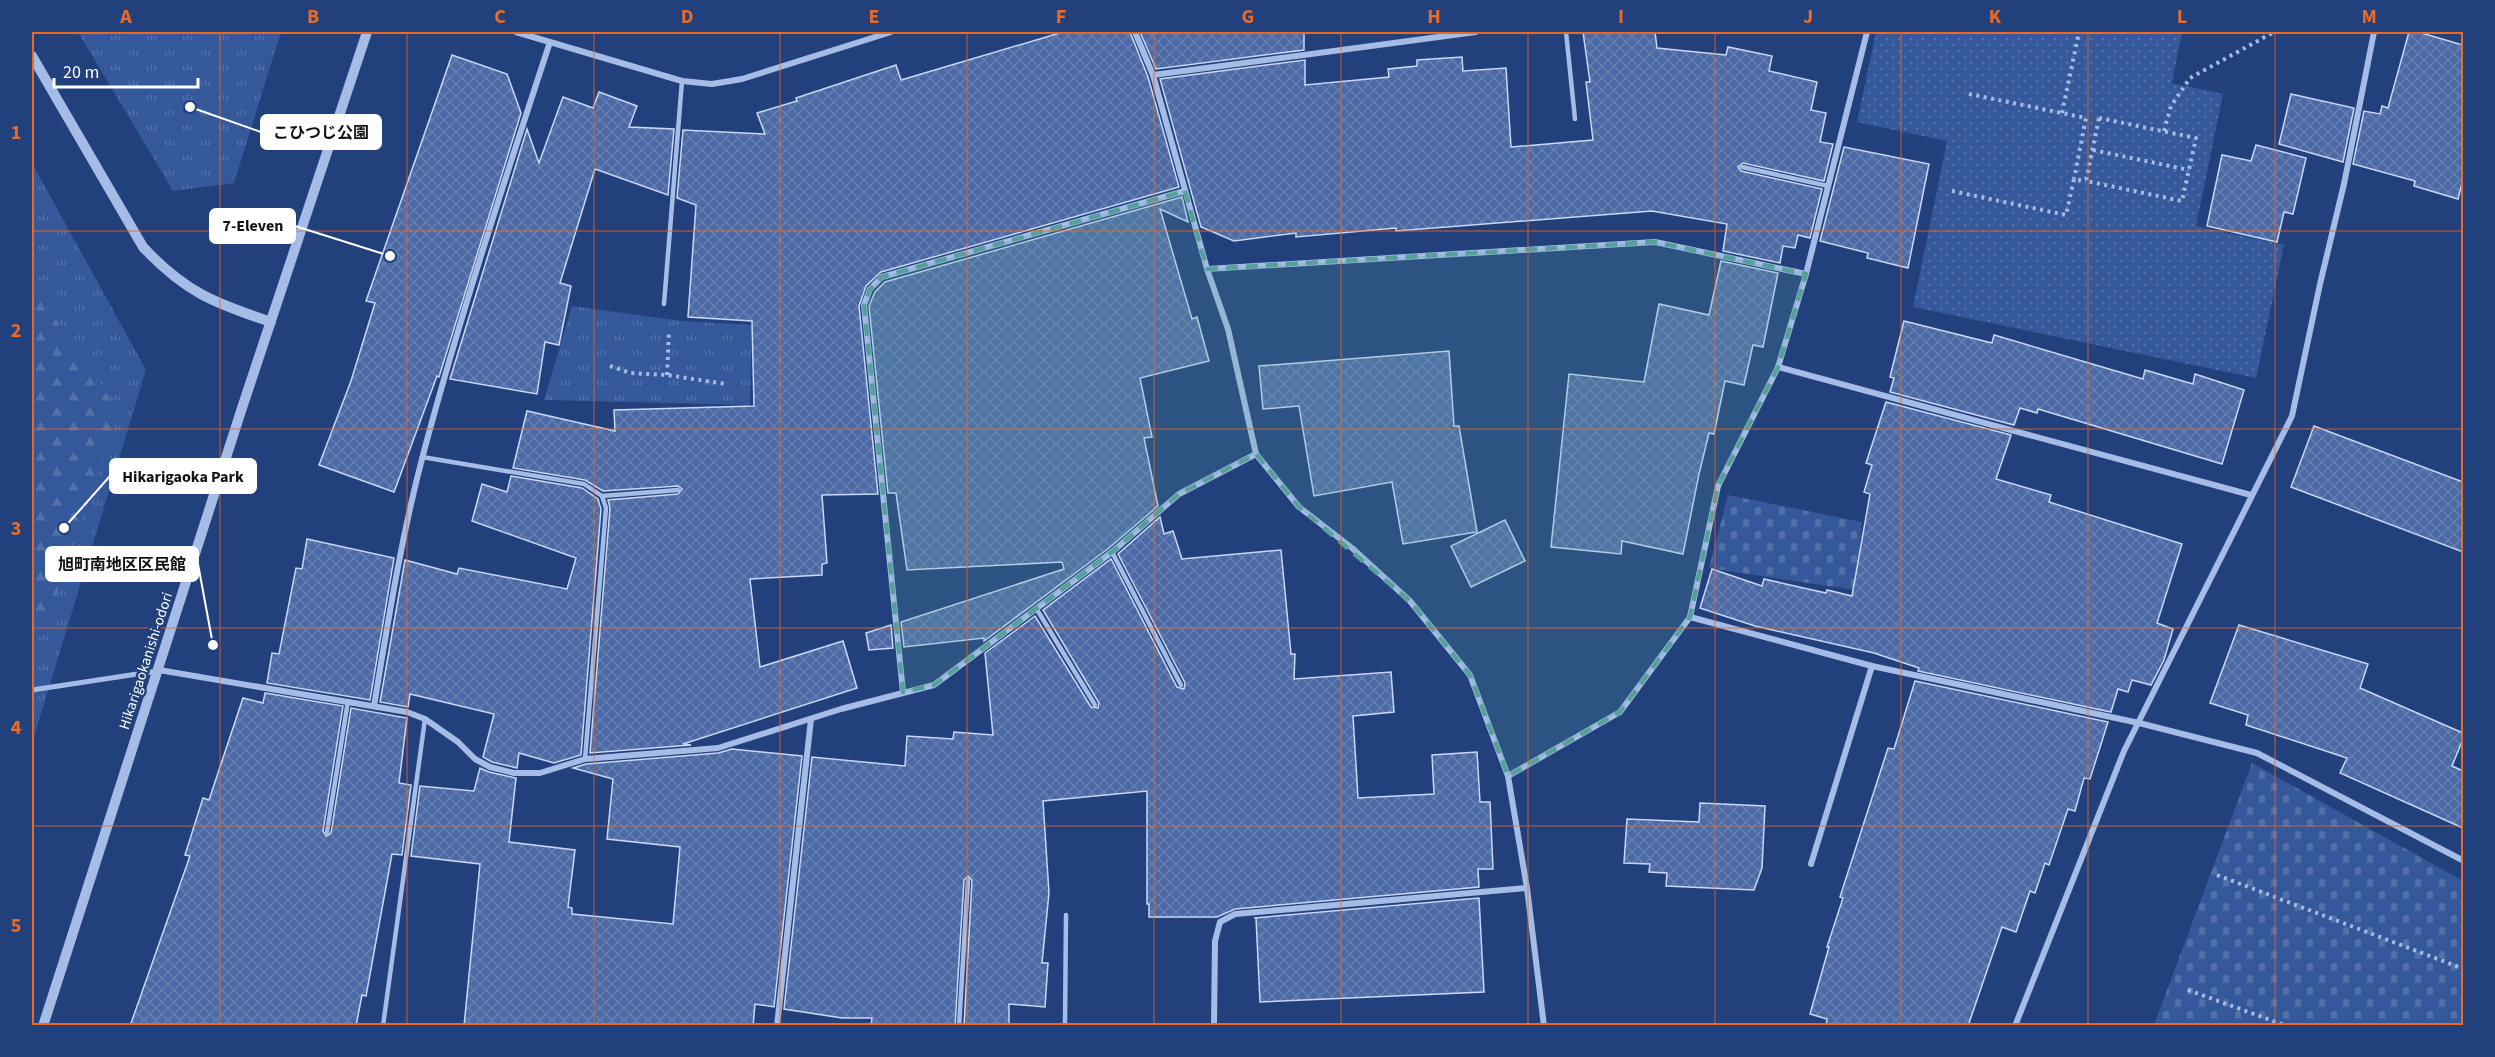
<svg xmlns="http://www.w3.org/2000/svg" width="2495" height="1057" font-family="'Source Sans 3','Noto Sans JP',sans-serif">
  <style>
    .grass { fill: url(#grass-tufts) }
    .forest { fill: url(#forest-firs) }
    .cemetery { fill: url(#cemetery-stones) }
    .garden { fill: url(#garden-dots) }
    .building { fill: url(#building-cross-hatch); stroke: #c8d8f5; stroke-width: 1.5 }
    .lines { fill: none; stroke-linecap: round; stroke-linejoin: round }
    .path { stroke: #a5bce6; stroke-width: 4; stroke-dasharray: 3 4.5; stroke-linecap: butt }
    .service { stroke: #a5bce6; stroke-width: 4.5 }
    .pedestrian { stroke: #a5bce6; stroke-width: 5 }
    .minor { stroke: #a5bce6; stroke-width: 6 }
    .tertiary { stroke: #a5bce6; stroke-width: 10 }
    .marked { fill: #579f9a; fill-opacity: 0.2; stroke: #579f9a; stroke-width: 4.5; stroke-dasharray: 12 8; stroke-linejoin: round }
    .grid { fill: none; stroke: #ea6a24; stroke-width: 1.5; stroke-opacity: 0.55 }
    .labels { text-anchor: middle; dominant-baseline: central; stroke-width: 5; stroke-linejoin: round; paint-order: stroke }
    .street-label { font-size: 15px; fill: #fff; stroke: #22407c }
    .leader { fill: none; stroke: #fff; stroke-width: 2 }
    .callout-dot { fill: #fff; stroke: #22407c; stroke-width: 2 }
    .callout { fill: #fff; stroke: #fff; stroke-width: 2 }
    .callout-label { font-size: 16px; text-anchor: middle; font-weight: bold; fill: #111 }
    .neatline { fill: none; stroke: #ea6a24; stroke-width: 2 }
    .grid-label { font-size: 20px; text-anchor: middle; font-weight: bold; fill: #ea6a24 }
  </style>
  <defs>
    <pattern id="grass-tufts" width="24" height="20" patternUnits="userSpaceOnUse" patternTransform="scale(1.5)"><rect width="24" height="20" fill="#35589a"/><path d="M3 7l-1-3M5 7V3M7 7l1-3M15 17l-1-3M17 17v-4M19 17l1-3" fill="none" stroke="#5371a9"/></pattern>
    <pattern id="forest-firs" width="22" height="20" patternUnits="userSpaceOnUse" patternTransform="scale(1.5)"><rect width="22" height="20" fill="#35589a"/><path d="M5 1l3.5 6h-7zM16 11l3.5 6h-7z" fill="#5371a9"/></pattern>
    <pattern id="cemetery-stones" width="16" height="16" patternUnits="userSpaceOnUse" patternTransform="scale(1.5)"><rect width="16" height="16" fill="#35589a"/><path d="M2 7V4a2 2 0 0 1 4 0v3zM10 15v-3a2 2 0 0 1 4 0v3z" fill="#5371a9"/></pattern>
    <pattern id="garden-dots" width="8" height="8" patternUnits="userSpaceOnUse" patternTransform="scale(1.5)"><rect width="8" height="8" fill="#35589a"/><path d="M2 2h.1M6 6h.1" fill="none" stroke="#5371a9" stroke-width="1.8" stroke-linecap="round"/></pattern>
    <pattern id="building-cross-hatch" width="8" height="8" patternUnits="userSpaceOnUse" patternTransform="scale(1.5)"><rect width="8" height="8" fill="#4b69a5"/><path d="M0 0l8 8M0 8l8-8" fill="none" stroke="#6680b2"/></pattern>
  </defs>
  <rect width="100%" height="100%" fill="#22407c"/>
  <g class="grass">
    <polygon points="78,32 281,32 234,183 173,191"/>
    <polygon points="32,163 146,370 32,743"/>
    <polygon points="572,306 682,321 752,325 750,405 544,400"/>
  </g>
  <polygon class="forest" points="32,285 119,412 49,616 32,618"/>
  <g class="cemetery">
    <polygon points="1728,495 1862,522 1855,590 1709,568"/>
    <polygon points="2252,763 2463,881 2463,1025 2154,1025"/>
  </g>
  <polygon class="garden" points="1876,32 2182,32 2172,83 2223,94 2196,226 2284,245 2256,378 1913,307 1947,141 1857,122"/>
  <g class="building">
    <polygon points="1063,32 1130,32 1148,77 1179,187 881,272 866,286 859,306 878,494 822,495 827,563 822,564 822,575 750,579 760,667 843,641 857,688 683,744 691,745 590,753 610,508 608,500 678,494 682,489 678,486 603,491 585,480 513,468 527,411 615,431 614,410 754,406 752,321 688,317 696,205 677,198 683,130 765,134 757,113 797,101 796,98 896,65 901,80"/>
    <polygon points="1140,32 1304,32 1304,50 1156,69"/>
    <polygon points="1583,32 1655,32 1657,48 1726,55 1728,47 1772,56 1769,71 1817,82 1811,110 1826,113 1820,142 1833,144 1824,181 1743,163 1738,167 1741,171 1822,189 1810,238 1798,235 1795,248 1783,246 1780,263 1723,251 1727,224 1652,211 1396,231 1396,228 1296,237 1296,233 1234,241 1201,227 1160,79 1305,60 1305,85 1389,77 1388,69 1417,66 1417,60 1462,57 1463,71 1506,68 1511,147 1593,140 1586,82 1590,82"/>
    <polygon points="2409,32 2418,32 2463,45 2463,179 2458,199 2414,186 2415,181 2353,164 2364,111 2380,114 2382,106 2388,108"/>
    <polygon points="452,55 507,74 521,113 439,377 437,376 394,492 319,465 351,381 375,303 366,301"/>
    <polygon points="599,92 637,106 629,127 674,129 668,195 595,169 560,283 571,286 559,345 545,342 537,394 450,379 527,129 539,163 563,97 593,108"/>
    <polygon points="2291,94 2354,108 2343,162 2279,144"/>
    <polygon points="2256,145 2306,158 2293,214 2284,212 2277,242 2207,226 2222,155 2251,161"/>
    <polygon points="1844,147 1929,164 1908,268 1867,258 1868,253 1820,241"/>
    <polygon points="1182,197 1188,222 1160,209 1192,319 1197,317 1209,361 1140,378 1152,437 1144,438 1158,506 1109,548 984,641 984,638 904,647 901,622 1064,569 1062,562 907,570 896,493 888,493 869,306 875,292 885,282"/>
    <polygon points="1721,261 1778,273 1763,347 1753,345 1744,385 1725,381 1714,434 1709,433 1699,474 1683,554 1622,541 1621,554 1551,547 1569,374 1644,382 1659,304 1709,315"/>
    <polygon points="1904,321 1992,343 1994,335 2143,379 2145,370 2193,384 2195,374 2244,390 2222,464 2038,409 2037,413 2020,408 2014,425 1890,392 1894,378 1890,377"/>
    <polygon points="1449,351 1454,426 1459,426 1477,532 1403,544 1392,482 1314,496 1299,406 1263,409 1259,366"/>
    <polygon points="1886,402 2011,435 1996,479 2051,495 2049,502 2182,544 2157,623 2173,629 2164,660 2151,685 2132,680 2128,692 2118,689 2111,712 1918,671 1919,668 1874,653 1755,626 1700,608 1712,569 1762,586 1764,579 1826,593 1827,590 1852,596 1870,494 1864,492 1872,465 1866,463"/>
    <polygon points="2314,426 2463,482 2463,552 2291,487"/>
    <polygon points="511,476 582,488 598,499 601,509 581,755 554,763 519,753 517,768 492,762 483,757 494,714 410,694 408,707 380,702 405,560 457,574 459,568 567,589 576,558 472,521 482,484 507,492"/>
    <polygon points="1160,517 1164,534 1173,531 1182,559 1281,550 1291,654 1295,654 1294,679 1391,672 1394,712 1353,716 1358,798 1434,794 1432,755 1477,752 1480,802 1490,802 1493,869 1478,869 1479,887 1235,909 1217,917 1149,917 1149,904 1147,904 1147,791 1043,801 1049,893 1042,963 1048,963 1045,1007 1009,1004 1009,1026 964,1026 972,880 968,876 964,880 955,1026 871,1026 872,1018 842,1018 784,1009 812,757 905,766 907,736 953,739 954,732 993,735 985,653 1035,616 1091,707 1098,708 1099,703 1043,610 1111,559 1177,687 1184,689 1185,683 1118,554"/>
    <polygon points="1505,520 1525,561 1471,587 1451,546"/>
    <polygon points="307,539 394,558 370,700 267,683 272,653 279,654 296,568 302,569"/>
    <polygon points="891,625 893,648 869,650 866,633"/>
    <polygon points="2239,625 2368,664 2360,688 2463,733 2463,739 2452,766 2463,771 2463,828 2340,773 2347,758 2246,725 2248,715 2210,703"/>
    <polygon points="1915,681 2108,722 2090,779 2084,778 2075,811 2068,809 2049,865 2045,863 2035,893 2030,891 2016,932 2002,927 1968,1026 1826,1026 1827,1019 1810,1014 1829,947 1827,947 1843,898 1840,897 1888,748 1894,749"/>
    <polygon points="265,693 343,706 323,831 326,836 331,833 351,708 407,718 399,783 411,785 402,855 392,854 366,996 362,995 356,1026 130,1026 190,856 185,855 203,798 209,800 243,698 263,703"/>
    <polygon points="732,749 802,756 774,1007 755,1004 753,1026 464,1026 480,864 411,856 420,786 474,791 480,768 489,772 516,778 509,842 575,850 568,907 572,908 572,914 673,924 680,847 607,839 613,779 573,768 586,764 718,753"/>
    <polygon points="1700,803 1765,806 1762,868 1754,890 1666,886 1667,873 1649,872 1650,864 1624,863 1627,819 1699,822"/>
    <polygon points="1479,898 1484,992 1260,1002 1256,918 1254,918"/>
  </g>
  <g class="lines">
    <g class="path">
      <polyline points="1969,94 2086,118 2074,179"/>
      <polyline points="2062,113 2079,32"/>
      <polygon points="2099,118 2196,138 2182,201 2086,181"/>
      <polyline points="2164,131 2171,106 2190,78 2274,32"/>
      <polyline points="2093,150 2189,170"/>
      <polyline points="1952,191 2066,215 2074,179 2086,181"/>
      <polyline points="610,366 630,373 667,375 726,384"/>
      <polyline points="667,375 669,331"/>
      <polyline points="2217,875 2464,969"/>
      <polyline points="2188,990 2287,1026"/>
    </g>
    <g class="service">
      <polyline points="1566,32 1575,119"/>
      <polyline points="1742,167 1828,186"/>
      <polyline points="664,304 682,81"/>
      <polyline points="422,457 584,484 602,496 606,508 585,759"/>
      <polyline points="602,496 678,490"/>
      <polyline points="1112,552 1181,685"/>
      <polyline points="1036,608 1095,705"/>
      <polyline points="327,832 348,701"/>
      <polyline points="383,1026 425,719"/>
      <polyline points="959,1026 968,880"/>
      <polyline points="1065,1026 1066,915"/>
    </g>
    <polyline class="pedestrian" points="32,690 157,671"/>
    <g class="minor">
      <polyline points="516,32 682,81 712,84 742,79 891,32"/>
      <polyline points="1135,32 1153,75 1207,269 1228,329 1256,454 1299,507 1352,548 1410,601 1470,675 1508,776 1527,888 1544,1026"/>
      <polyline points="1867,32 1806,274 1778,367 2251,495"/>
      <polyline points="1153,75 1476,32"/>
      <polyline points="1207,269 1655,242 1806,274"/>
      <polyline points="1690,617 1872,666 2139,723 2257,753 2464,861"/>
      <polyline points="159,670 407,712 425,719 458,742 475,759 490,767 514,773 540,773 585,759 718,748 841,709 934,685 1112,552 1179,494 1256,454"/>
      <polyline points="903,692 864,305 870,289 882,277 1185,191"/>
      <path d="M374 706C388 622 401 538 423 455 460 316 505 179 550 42"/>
      <polyline points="1508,776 1620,712 1690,617 1718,486 1778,367"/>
      <polyline points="1811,864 1872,666"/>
      <polyline points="777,1026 811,719"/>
      <polyline points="1214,1026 1215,941 1220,922 1235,914 1527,888"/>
      <polyline points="2015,1026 2124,751 2292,416 2320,284 2344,184 2374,32"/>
    </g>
    <g class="tertiary">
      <path d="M32 56 143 247C185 292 214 303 271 322"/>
      <polyline points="43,1026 241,411 367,32"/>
    </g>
  </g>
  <path class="marked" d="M1185 191 1207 269 1655 242 1806 274 1778 367 1718 486 1690 617 1620 712 1508 776 1470 675 1410 601 1299 507 1256 454 1179 494 1112 552 934 685 903 692 864 305 870 289 882 277Z"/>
  <path class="grid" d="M220 32V1026M407 32V1026M594 32V1026M780 32V1026M967 32V1026M1154 32V1026M1341 32V1026M1528 32V1026M1715 32V1026M1901 32V1026M2088 32V1026M2275 32V1026M32 231H2464M32 429H2464M32 628H2464M32 826H2464"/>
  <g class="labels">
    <g class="street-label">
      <text transform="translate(146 661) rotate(-72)">Hikarigaokanishi-odori</text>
    </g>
  </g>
  <path class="leader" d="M190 107L261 132M390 256L295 226M64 528L110 476M213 645L198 564"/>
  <g class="callout-dot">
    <circle cx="190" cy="107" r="6"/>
    <circle cx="390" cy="256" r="6"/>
    <circle cx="64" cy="528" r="6"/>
    <circle cx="213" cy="645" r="6"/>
  </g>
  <g class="callout">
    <rect x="261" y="115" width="120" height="34" rx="6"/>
    <rect x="210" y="209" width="85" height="34" rx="6"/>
    <rect x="110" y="459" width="146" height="34" rx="6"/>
    <rect x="46" y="547" width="152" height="34" rx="6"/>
  </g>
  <g class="callout-label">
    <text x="321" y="138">こひつじ公園</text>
    <text x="253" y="231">7-Eleven</text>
    <text x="183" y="482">Hikarigaoka Park</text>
    <text x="122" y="570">旭町南地区区民館</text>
  </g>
  <rect width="2495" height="1057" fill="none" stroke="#22407c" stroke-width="66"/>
  <path d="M54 78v9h144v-9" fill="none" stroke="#ffffff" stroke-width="3"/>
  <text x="63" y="78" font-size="18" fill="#ffffff" stroke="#22407c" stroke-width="4.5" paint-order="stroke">20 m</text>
  <rect x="33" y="33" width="2429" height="991" class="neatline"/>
  <g class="grid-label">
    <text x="126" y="23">A</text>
    <text x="313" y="23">B</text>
    <text x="500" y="23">C</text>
    <text x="687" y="23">D</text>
    <text x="874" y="23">E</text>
    <text x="1061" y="23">F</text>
    <text x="1248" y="23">G</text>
    <text x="1434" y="23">H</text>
    <text x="1621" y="23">I</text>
    <text x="1808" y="23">J</text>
    <text x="1995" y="23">K</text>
    <text x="2182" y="23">L</text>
    <text x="2369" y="23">M</text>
    <text x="16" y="139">1</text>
    <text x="16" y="337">2</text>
    <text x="16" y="535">3</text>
    <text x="16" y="734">4</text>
    <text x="16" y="932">5</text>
  </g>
</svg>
